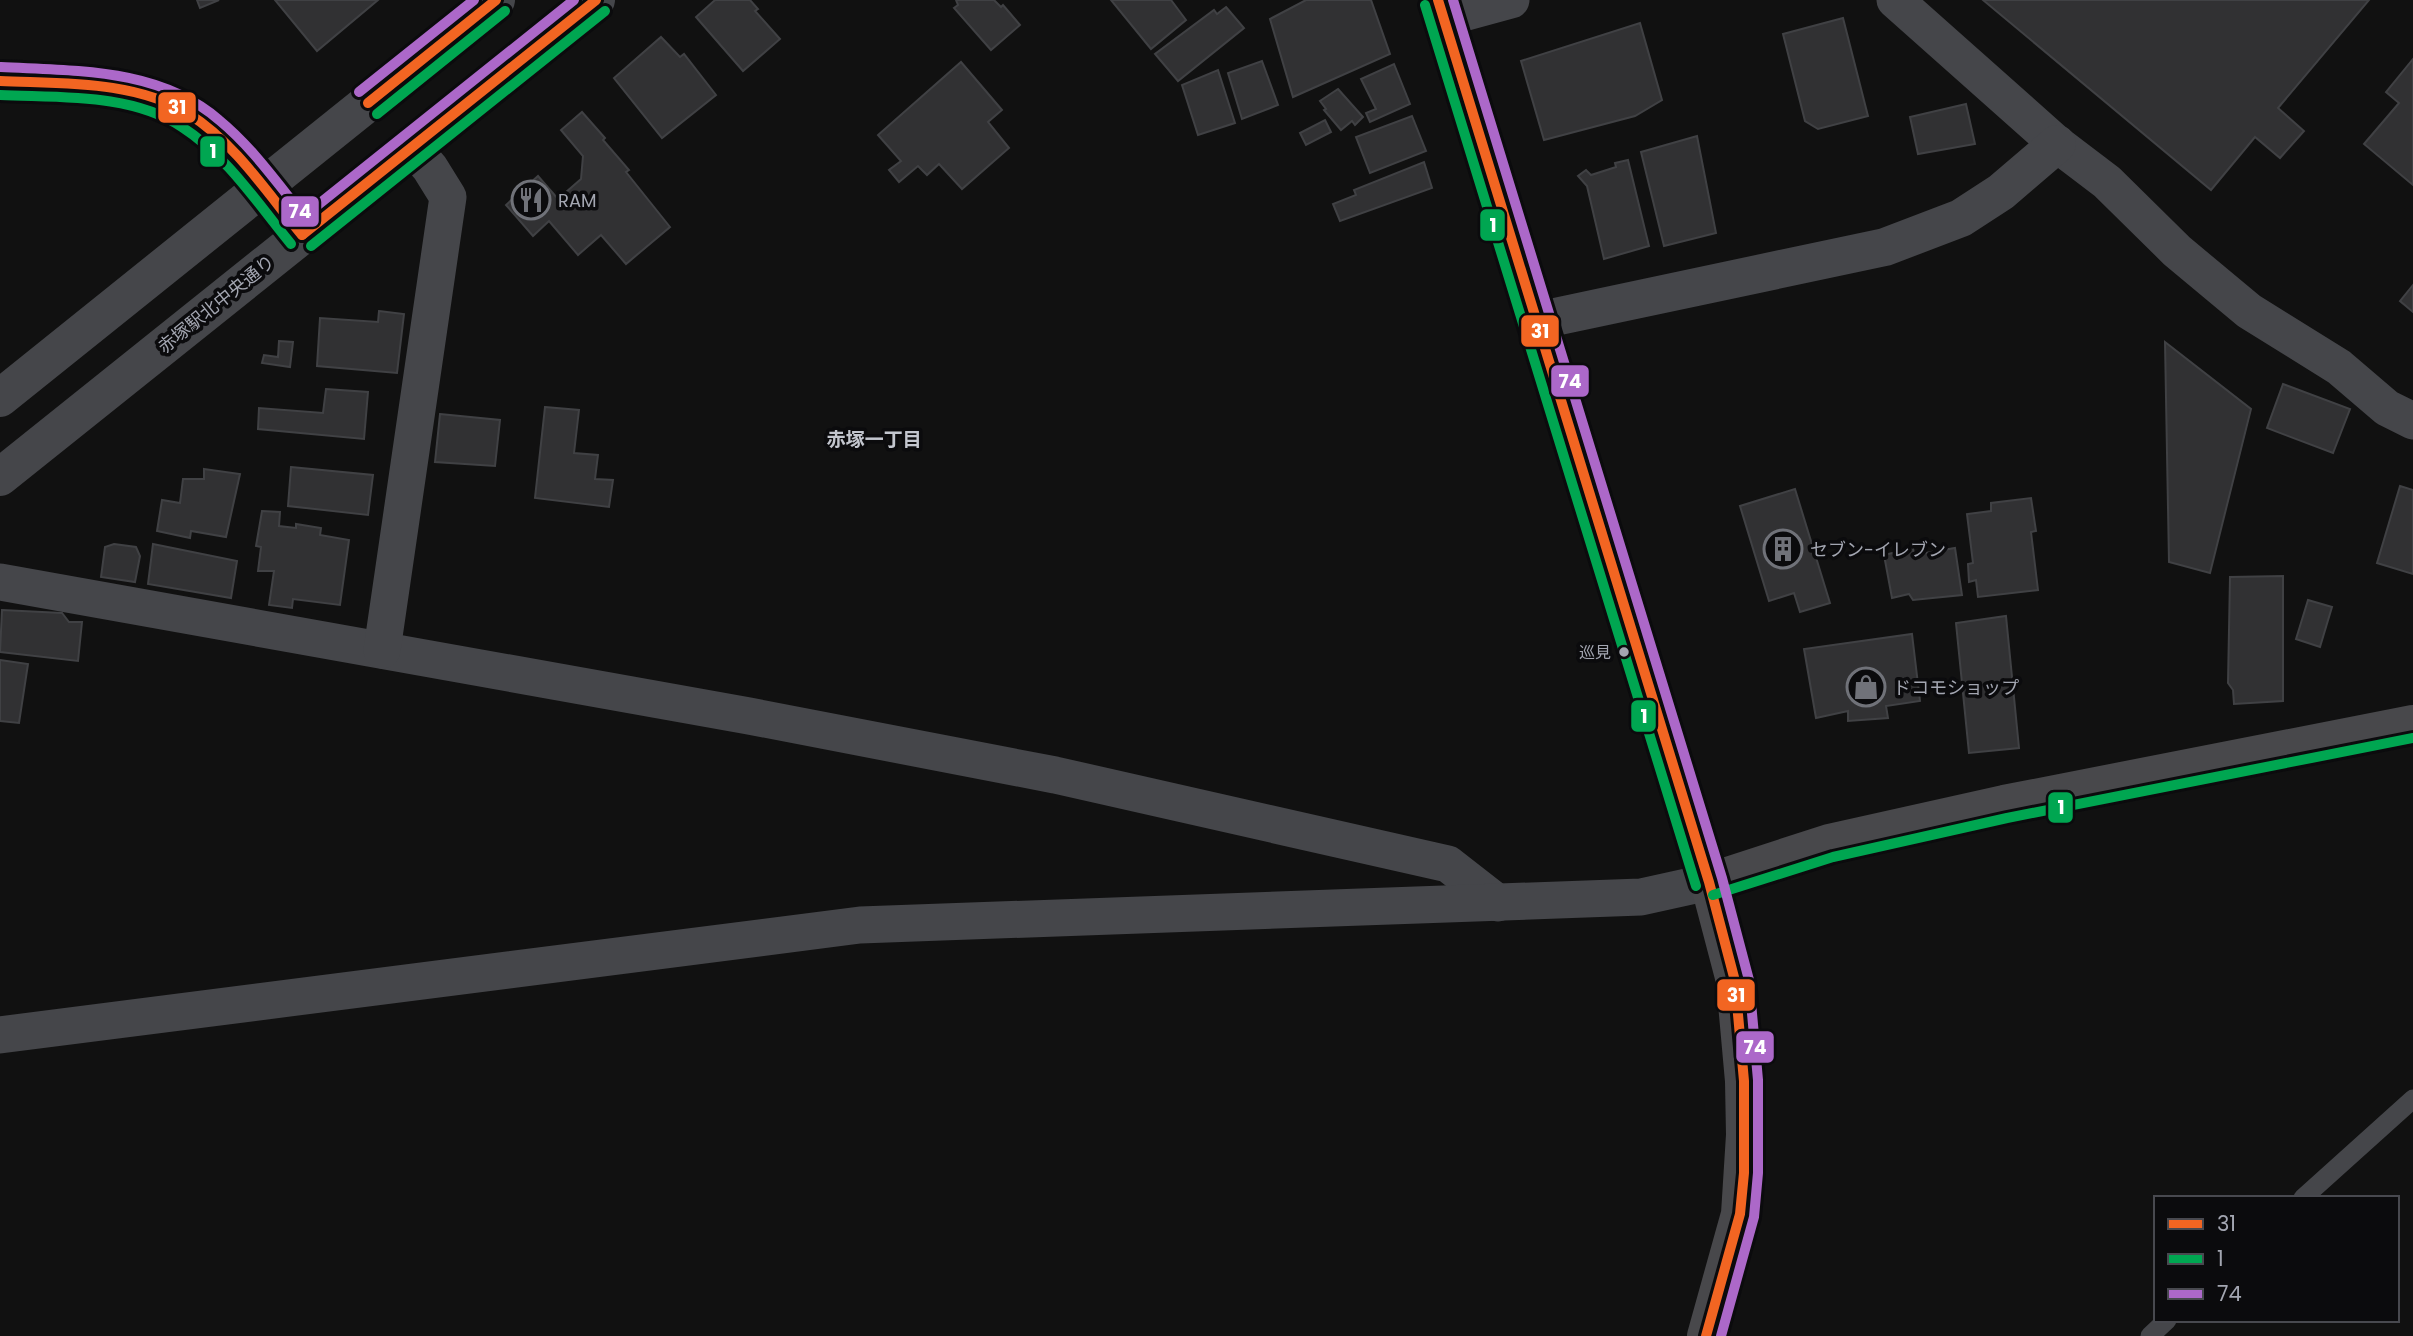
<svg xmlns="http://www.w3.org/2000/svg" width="2413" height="1336" font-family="Poppins,'Noto Sans JP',sans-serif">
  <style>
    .building { fill: #313133; stroke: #404144; stroke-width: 2 }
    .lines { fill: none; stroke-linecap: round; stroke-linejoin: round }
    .service { stroke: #45464a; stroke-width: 19 }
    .minor { stroke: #45464a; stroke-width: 37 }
    .tertiary { stroke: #45464a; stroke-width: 38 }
    .secondary { stroke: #494a4e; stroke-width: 38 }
    .primary { stroke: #48484b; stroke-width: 38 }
    .bus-1-casing { stroke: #0b0b0d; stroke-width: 16 }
    .bus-2-casing { stroke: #0b0b0d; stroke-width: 16 }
    .bus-3-casing { stroke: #0b0b0d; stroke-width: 16 }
    .bus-1 { stroke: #f26522; stroke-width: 10 }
    .bus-2 { stroke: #00a651; stroke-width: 10 }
    .bus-3 { stroke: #ac68c9; stroke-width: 10 }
    .bus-dot { fill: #a3a6b1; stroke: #0b0b0d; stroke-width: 2.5 }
    .labels { text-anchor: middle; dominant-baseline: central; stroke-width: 7; stroke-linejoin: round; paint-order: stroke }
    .bus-label { font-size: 16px; fill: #a3a6b1; stroke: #0b0b0d; text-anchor: end }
    .poi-label { font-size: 18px; fill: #a3a6b1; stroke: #0b0b0d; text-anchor: start }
    .street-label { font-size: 18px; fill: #a3a6b1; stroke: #0b0b0d }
    .neighbourhood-label { font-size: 19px; font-weight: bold; fill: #c3c6ce; stroke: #0b0b0d }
    .line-badge { stroke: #0b0b0d; stroke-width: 2.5 }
    .badge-label { font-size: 19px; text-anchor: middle; font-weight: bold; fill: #fff }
  </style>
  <rect width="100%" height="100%" fill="#111"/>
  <g class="building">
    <polygon points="197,0 219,0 200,8"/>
    <polygon points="275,0 378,0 317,51"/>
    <polygon points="715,0 750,0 758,9 755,11 780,39 743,71 696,17"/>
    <polygon points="994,0 1001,7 1003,5 1020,25 991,50 954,8 958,5 956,0"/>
    <polygon points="1111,0 1171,0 1186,20 1151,49"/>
    <polygon points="1306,0 1371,0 1390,54 1293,97 1270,19"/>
    <polygon points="1983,0 2369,0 2278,108 2304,131 2280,158 2255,137 2211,190"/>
    <polygon points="1226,7 1244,28 1178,81 1155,54 1214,10 1217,14"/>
    <polygon points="1843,18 1868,116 1818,129 1805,121 1783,34"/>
    <polygon points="1640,23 1662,100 1635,116 1544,140 1521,61"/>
    <polygon points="661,37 680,57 684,54 716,95 662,138 614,78"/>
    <polygon points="2413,59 2413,185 2364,144 2399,103 2386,92"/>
    <polygon points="1262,61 1278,105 1242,119 1228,73"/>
    <polygon points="961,62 1002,110 988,122 1009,148 962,189 939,164 927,175 918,166 899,182 889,170 901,161 878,135"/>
    <polygon points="1394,64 1410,104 1370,122 1366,113 1376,109 1361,79"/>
    <polygon points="1218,70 1235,123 1198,135 1182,85"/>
    <polygon points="1338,89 1363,117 1355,125 1352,121 1341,130 1324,110 1326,109 1320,101"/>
    <polygon points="1966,104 1975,144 1918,154 1910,117"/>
    <polygon points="582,112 605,138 603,140 629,170 626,172 670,227 626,264 601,235 578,255 549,221 533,236 506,205 538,176 558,199 581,179 583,156 561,130"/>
    <polygon points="1412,116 1426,151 1370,173 1356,137"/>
    <polygon points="1325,120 1331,132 1306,145 1300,133"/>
    <polygon points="1697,136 1716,233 1664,246 1641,152"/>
    <polygon points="1628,160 1649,246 1604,259 1587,186 1578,176 1586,170 1591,175 1616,167 1615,163"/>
    <polygon points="1424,162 1432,188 1340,221 1333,204 1356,195 1354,190"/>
    <polygon points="2413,285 2413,312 2400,301"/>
    <polygon points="379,311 404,314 397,373 317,366 320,318 378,322"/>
    <polygon points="279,341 293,342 290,367 262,363 264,355 278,357"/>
    <polygon points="2165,342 2251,409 2210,573 2169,562"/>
    <polygon points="2283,384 2350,409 2333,453 2267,428"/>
    <polygon points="326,389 368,392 364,439 258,429 259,408 323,413"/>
    <polygon points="545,407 579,410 574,453 598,455 595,479 613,480 609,507 535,498"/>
    <polygon points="440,414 500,420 495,466 435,462"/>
    <polygon points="291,467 373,475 368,515 288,506"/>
    <polygon points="204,469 240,474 226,537 191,531 190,538 157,531 162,500 180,503 183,479 204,479"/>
    <polygon points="2400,486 2413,490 2413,574 2377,563"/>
    <polygon points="1795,489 1830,603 1800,612 1794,593 1769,601 1740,506"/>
    <polygon points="2031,498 2036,531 2031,532 2038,590 1978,597 1976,580 1969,582 1968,564 1973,563 1967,514 1991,511 1991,503"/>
    <polygon points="262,511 280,512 279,526 296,528 296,524 321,528 320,535 349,540 340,605 293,599 292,608 269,605 274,571 258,571 261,547 256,546"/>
    <polygon points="114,544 136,547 140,556 135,582 101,577 105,547"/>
    <polygon points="153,544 237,561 231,598 148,584"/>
    <polygon points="1913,548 1914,555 1955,548 1962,595 1913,600 1909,594 1892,598 1884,555"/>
    <polygon points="2283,576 2283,701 2234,704 2233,690 2228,683 2230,577"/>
    <polygon points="2308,600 2332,607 2320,647 2296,639"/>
    <polygon points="2,610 62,613 69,622 82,622 78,661 0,652"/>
    <polygon points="2006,616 2019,748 1969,753 1956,623"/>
    <polygon points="1912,634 1920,701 1886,706 1888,718 1848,721 1848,711 1816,718 1804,649"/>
    <polygon points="0,660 28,664 19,723 0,721"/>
  </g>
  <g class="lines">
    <g class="service">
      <polyline points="2303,1198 2413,1099"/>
      <polyline points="2150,1336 2167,1320"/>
    </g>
    <g class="minor">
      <polyline points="1895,0 2057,144 2107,182 2177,251 2249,311 2339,367 2387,408 2413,421"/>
      <polyline points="1445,18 1511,0"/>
      <polyline points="0,582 749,716 1055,775 1448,864 1498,903"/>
      <polyline points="382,650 448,197 430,168 412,147"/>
      <polyline points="0,1035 860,925 1641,897 1709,882"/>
    </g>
    <g class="tertiary">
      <path d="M0 81C68 86 156 80 210 130 244 161 272 200 302 235"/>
      <polyline points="1536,321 1885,247 1961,218 2001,192 2057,144"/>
      <polyline points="0,398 496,0"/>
      <polyline points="0,477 596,0"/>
    </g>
    <polyline class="secondary" points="1438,0 1445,18 1536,321 1709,882"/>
    <polyline class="primary" points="1706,1336 1740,1214 1745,1135 1744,1081 1735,981 1709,882 1829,843 2004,804 2413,724"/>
    <defs>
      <g id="bus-1">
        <polyline points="1438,0 1709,882 1735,981 1744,1081 1744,1173 1740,1214 1706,1336"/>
        <path d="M0 81C62 84 134 80 189 114 235 143 268 194 302 235"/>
        <polyline points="368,103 496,0"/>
        <polyline points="302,235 596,0"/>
      </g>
      <g id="bus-2">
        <polyline points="1425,5 1696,886"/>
        <path d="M0 95C59 98 131 93 182 127 227 156 258 204 291 244"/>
        <polyline points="377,114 505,11"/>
        <polyline points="311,246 605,11"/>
        <polyline points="1713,895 1833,857 2007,818 2413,738"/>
      </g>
      <g id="bus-3">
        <polyline points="1453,0 1722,878 1749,980 1758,1080 1758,1173 1754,1217 1721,1336"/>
        <path d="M1 67C76 71 159 68 219 120 252 147 277 183 304 216L574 0"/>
        <polyline points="359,92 474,0"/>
      </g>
    </defs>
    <use href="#bus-1" class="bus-1-casing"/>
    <use href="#bus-2" class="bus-2-casing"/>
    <use href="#bus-3" class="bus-3-casing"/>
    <use href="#bus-1" class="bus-1"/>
    <use href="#bus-2" class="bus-2"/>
    <use href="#bus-3" class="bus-3"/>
  </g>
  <defs>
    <symbol id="restaurant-ring" viewBox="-11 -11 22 22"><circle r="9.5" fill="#0b0b0d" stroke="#707279" stroke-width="1.5"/><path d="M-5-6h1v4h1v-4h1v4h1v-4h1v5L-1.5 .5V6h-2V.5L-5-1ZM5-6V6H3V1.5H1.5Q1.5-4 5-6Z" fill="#707279"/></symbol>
    <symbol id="building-ring" viewBox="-11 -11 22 22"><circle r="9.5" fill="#0b0b0d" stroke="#707279" stroke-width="1.5"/><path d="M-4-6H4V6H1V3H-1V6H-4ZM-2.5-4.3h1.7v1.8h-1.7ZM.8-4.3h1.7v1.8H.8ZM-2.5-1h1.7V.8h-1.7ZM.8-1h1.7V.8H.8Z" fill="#707279"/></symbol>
    <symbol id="shop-ring" viewBox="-11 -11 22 22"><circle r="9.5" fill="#0b0b0d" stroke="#707279" stroke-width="1.5"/><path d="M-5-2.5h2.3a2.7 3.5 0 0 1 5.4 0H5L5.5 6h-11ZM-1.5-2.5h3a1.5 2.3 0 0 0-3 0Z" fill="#707279"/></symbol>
  </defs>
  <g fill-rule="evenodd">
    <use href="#restaurant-ring" x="509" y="178" width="44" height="44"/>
    <use href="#building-ring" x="1761" y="527" width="44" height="44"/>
    <use href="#shop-ring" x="1844" y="665" width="44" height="44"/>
  </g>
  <circle class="bus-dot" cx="1624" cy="652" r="6"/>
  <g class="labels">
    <g class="bus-label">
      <text x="1611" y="652">巡見</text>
    </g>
    <g class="poi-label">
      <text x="558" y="200">RAM</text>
      <text x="1810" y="549">セブン-イレブン</text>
      <text x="1893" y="687">ドコモショップ</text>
    </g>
    <g class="street-label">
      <text transform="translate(216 304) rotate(-39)">赤塚駅北中央通り</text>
    </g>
    <g class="neighbourhood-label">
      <text x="874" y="439">赤塚一丁目</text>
    </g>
  </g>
  <g class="line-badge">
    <rect x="157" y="91" width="40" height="33" rx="7" fill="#f26522"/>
    <rect x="199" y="135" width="27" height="33" rx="7" fill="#00a651"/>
    <rect x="280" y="195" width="40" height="33" rx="7" fill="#ac68c9"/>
    <rect x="1479" y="208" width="27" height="34" rx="7" fill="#00a651"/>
    <rect x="1520" y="314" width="40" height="34" rx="7" fill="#f26522"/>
    <rect x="1550" y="364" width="40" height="34" rx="7" fill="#ac68c9"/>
    <rect x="1630" y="699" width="27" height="34" rx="7" fill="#00a651"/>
    <rect x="2047" y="791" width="27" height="33" rx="7" fill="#00a651"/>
    <rect x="1716" y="978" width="40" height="34" rx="7" fill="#f26522"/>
    <rect x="1735" y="1030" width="40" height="34" rx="7" fill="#ac68c9"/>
  </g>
  <g class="badge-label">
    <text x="177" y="114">31</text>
    <text x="213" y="158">1</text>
    <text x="300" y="218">74</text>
    <text x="1493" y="232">1</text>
    <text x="1540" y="338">31</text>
    <text x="1570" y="388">74</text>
    <text x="1644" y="723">1</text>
    <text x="2061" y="814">1</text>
    <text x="1736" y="1002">31</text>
    <text x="1755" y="1054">74</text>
  </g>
  <rect x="2154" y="1196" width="245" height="126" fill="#0b0b0d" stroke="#48494f" stroke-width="2"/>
  <rect x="2168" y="1219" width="35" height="10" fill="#f26522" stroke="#48494f" stroke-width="2"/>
  <text x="2217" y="1231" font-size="21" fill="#a3a6b1">31</text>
  <rect x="2168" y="1254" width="35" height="10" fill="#00a651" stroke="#48494f" stroke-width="2"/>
  <text x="2217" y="1266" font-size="21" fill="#a3a6b1">1</text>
  <rect x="2168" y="1289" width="35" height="10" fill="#ac68c9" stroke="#48494f" stroke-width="2"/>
  <text x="2217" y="1301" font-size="21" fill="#a3a6b1">74</text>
</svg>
